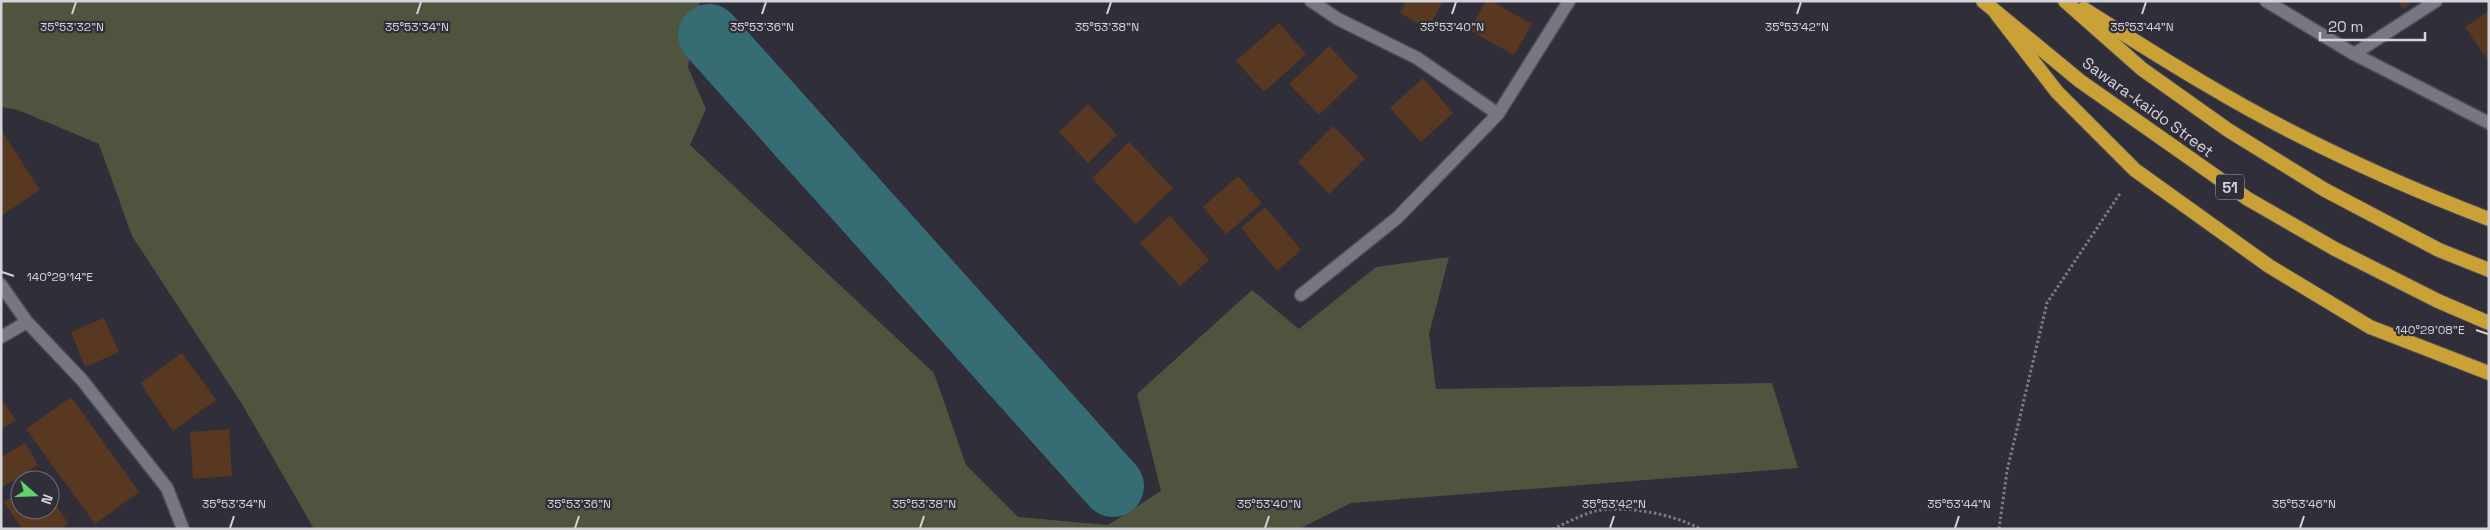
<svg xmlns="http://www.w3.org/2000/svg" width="2490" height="530" font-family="'Space Grotesk',sans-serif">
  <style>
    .green { fill: #4e543d }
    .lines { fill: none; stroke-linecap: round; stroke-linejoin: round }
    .river { stroke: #366c73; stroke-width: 62 }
    .building { fill: #593821 }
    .minor-casing { stroke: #4d4b54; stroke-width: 15 }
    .tertiary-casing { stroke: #4d4b54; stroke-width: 15 }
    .trunk-casing { stroke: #4d4b54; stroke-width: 16 }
    .path { stroke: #7d7c85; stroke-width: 3; stroke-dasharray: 2.5 2.5; stroke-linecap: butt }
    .minor { stroke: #797684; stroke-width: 12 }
    .tertiary { stroke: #797684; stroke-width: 12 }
    .trunk { stroke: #c9a137; stroke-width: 14 }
    .ticks { fill: none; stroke: #d4d3da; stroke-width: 2 }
    .labels { text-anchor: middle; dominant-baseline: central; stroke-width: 4.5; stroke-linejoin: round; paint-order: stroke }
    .shield { fill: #302e39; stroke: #a3a2aa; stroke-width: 1 }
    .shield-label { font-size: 15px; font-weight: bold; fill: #d4d3da }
    .street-label { font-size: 16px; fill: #d4d3da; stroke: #302e39 }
    .ticks-label { font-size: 12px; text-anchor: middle; fill: #d4d3da; stroke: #302e39; stroke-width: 4.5; stroke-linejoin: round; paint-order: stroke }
  </style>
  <rect width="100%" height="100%" fill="#302e39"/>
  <polygon class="green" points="1,1 700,1 688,67 706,109 690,145 934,373 966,465 1018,517 1108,525 1161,491 1137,394 1252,290 1299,329 1376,267 1449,257 1429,334 1436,389 1772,383 1798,468 1351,503 1299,529 314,529 242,404 132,236 99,144 18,110 1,107"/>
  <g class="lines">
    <polyline class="river" points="709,35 1113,486"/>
  </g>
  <g class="building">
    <polygon points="1406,1 1443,1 1428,29 1400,13"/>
    <polygon points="1486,1 1491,1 1532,24 1514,55 1469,30"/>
    <polygon points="2398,1 2414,1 2403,9"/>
    <polygon points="2489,11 2489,62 2465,27"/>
    <polygon points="1279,23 1306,54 1264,92 1236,61"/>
    <polygon points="1329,46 1358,77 1319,115 1289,84"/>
    <polygon points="1423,78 1453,113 1421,142 1390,108"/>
    <polygon points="1088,104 1117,135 1088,163 1059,132"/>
    <polygon points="1333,126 1365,159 1329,194 1298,162"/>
    <polygon points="1,130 40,190 1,216"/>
    <polygon points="1129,142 1173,188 1136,224 1092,178"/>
    <polygon points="1238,176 1262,203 1226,234 1203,207"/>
    <polygon points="1265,207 1301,250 1277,271 1241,228"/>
    <polygon points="1170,216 1209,260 1180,286 1140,243"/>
    <polygon points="104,318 119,352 85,367 71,332"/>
    <polygon points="182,353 216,400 173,431 140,383"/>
    <polygon points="71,397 139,492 95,524 26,429"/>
    <polygon points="1,398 16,420 1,430"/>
    <polygon points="229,429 232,476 193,479 190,432"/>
    <polygon points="25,443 38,465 1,488 1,457"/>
    <polygon points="20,491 20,510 50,510 50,497 68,523 60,529 22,529 4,502"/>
  </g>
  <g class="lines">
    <defs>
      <g id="minor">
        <polyline points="1311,1 1338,19 1417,58 1498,114"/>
        <polyline points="2354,54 2436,1"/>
        <polyline points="1,285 27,322 82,380 167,488 183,529"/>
        <polyline points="1301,295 1397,218 1498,114 1569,1"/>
        <polyline points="1,337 27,322"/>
      </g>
      <polyline id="tertiary" points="2266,1 2354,54 2489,123"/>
      <g id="trunk">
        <polyline points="1983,1 2080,81 2248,199 2335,249 2438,301 2489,323"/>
        <polyline points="2065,1 2142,69 2228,130 2325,190 2439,250 2489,270"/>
        <path d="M2084 9C2125 35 2166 61 2207 85 2296 138 2392 182 2489 219"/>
        <polyline points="1996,13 2057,92 2135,170 2269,266 2370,327 2489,373"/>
      </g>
    </defs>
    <use href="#minor" class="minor-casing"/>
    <use href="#tertiary" class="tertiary-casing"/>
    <use href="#trunk" class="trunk-casing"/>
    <g class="path">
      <path d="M1553 529C1566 523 1581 515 1595 511 1624 505 1675 514 1700 529"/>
      <polyline points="1999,529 2007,471 2047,303 2121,192"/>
    </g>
    <use href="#minor" class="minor"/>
    <use href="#tertiary" class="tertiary"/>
    <use href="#trunk" class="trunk"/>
  </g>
  <path class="ticks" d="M72 14 76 2M417 14 421 2M762 14 766 2M1107 14 1111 2M1452 14 1456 2M1797 14 1801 2M2142 14 2146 2M2 272 14 276M2476 330 2488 334M230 528 234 516M575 528 579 516M920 528 924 516M1265 528 1269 516M1610 528 1614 516M1955 528 1959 516M2300 528 2304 516"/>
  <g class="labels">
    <rect class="shield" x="2216" y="174.5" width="28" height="25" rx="4"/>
    <g class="shield-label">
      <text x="2230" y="187">51</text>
    </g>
    <g class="street-label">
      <text transform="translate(2148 107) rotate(36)">Sawara-kaido Street</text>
    </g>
  </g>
  <g class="ticks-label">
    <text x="417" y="31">35°53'34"N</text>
    <text x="762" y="31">35°53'36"N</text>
    <text x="1107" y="31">35°53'38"N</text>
    <text x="1452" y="31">35°53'40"N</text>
    <text x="2142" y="31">35°53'44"N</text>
    <text x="72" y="31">35°53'32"N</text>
    <text x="1797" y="31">35°53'42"N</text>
    <text x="60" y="281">140°29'14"E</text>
    <text x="2430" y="334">140°29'08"E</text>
    <text x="234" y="508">35°53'34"N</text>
    <text x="579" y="508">35°53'36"N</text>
    <text x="924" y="508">35°53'38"N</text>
    <text x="1269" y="508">35°53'40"N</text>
    <text x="1614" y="508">35°53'42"N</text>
    <text x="1959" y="508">35°53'44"N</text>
    <text x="2304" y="508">35°53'46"N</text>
  </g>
  <rect width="2490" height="530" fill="none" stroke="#d4d3da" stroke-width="5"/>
  <g transform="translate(35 495) rotate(110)"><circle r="24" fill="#302e39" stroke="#727079"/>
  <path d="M0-4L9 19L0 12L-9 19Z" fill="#5ed56c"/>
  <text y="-8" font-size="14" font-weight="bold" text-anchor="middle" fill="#d4d3da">N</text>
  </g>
  <path d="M2320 32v8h105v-8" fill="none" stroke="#d4d3da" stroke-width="2.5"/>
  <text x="2328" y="32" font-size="15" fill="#d4d3da" stroke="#302e39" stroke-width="4" paint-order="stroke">20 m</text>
</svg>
